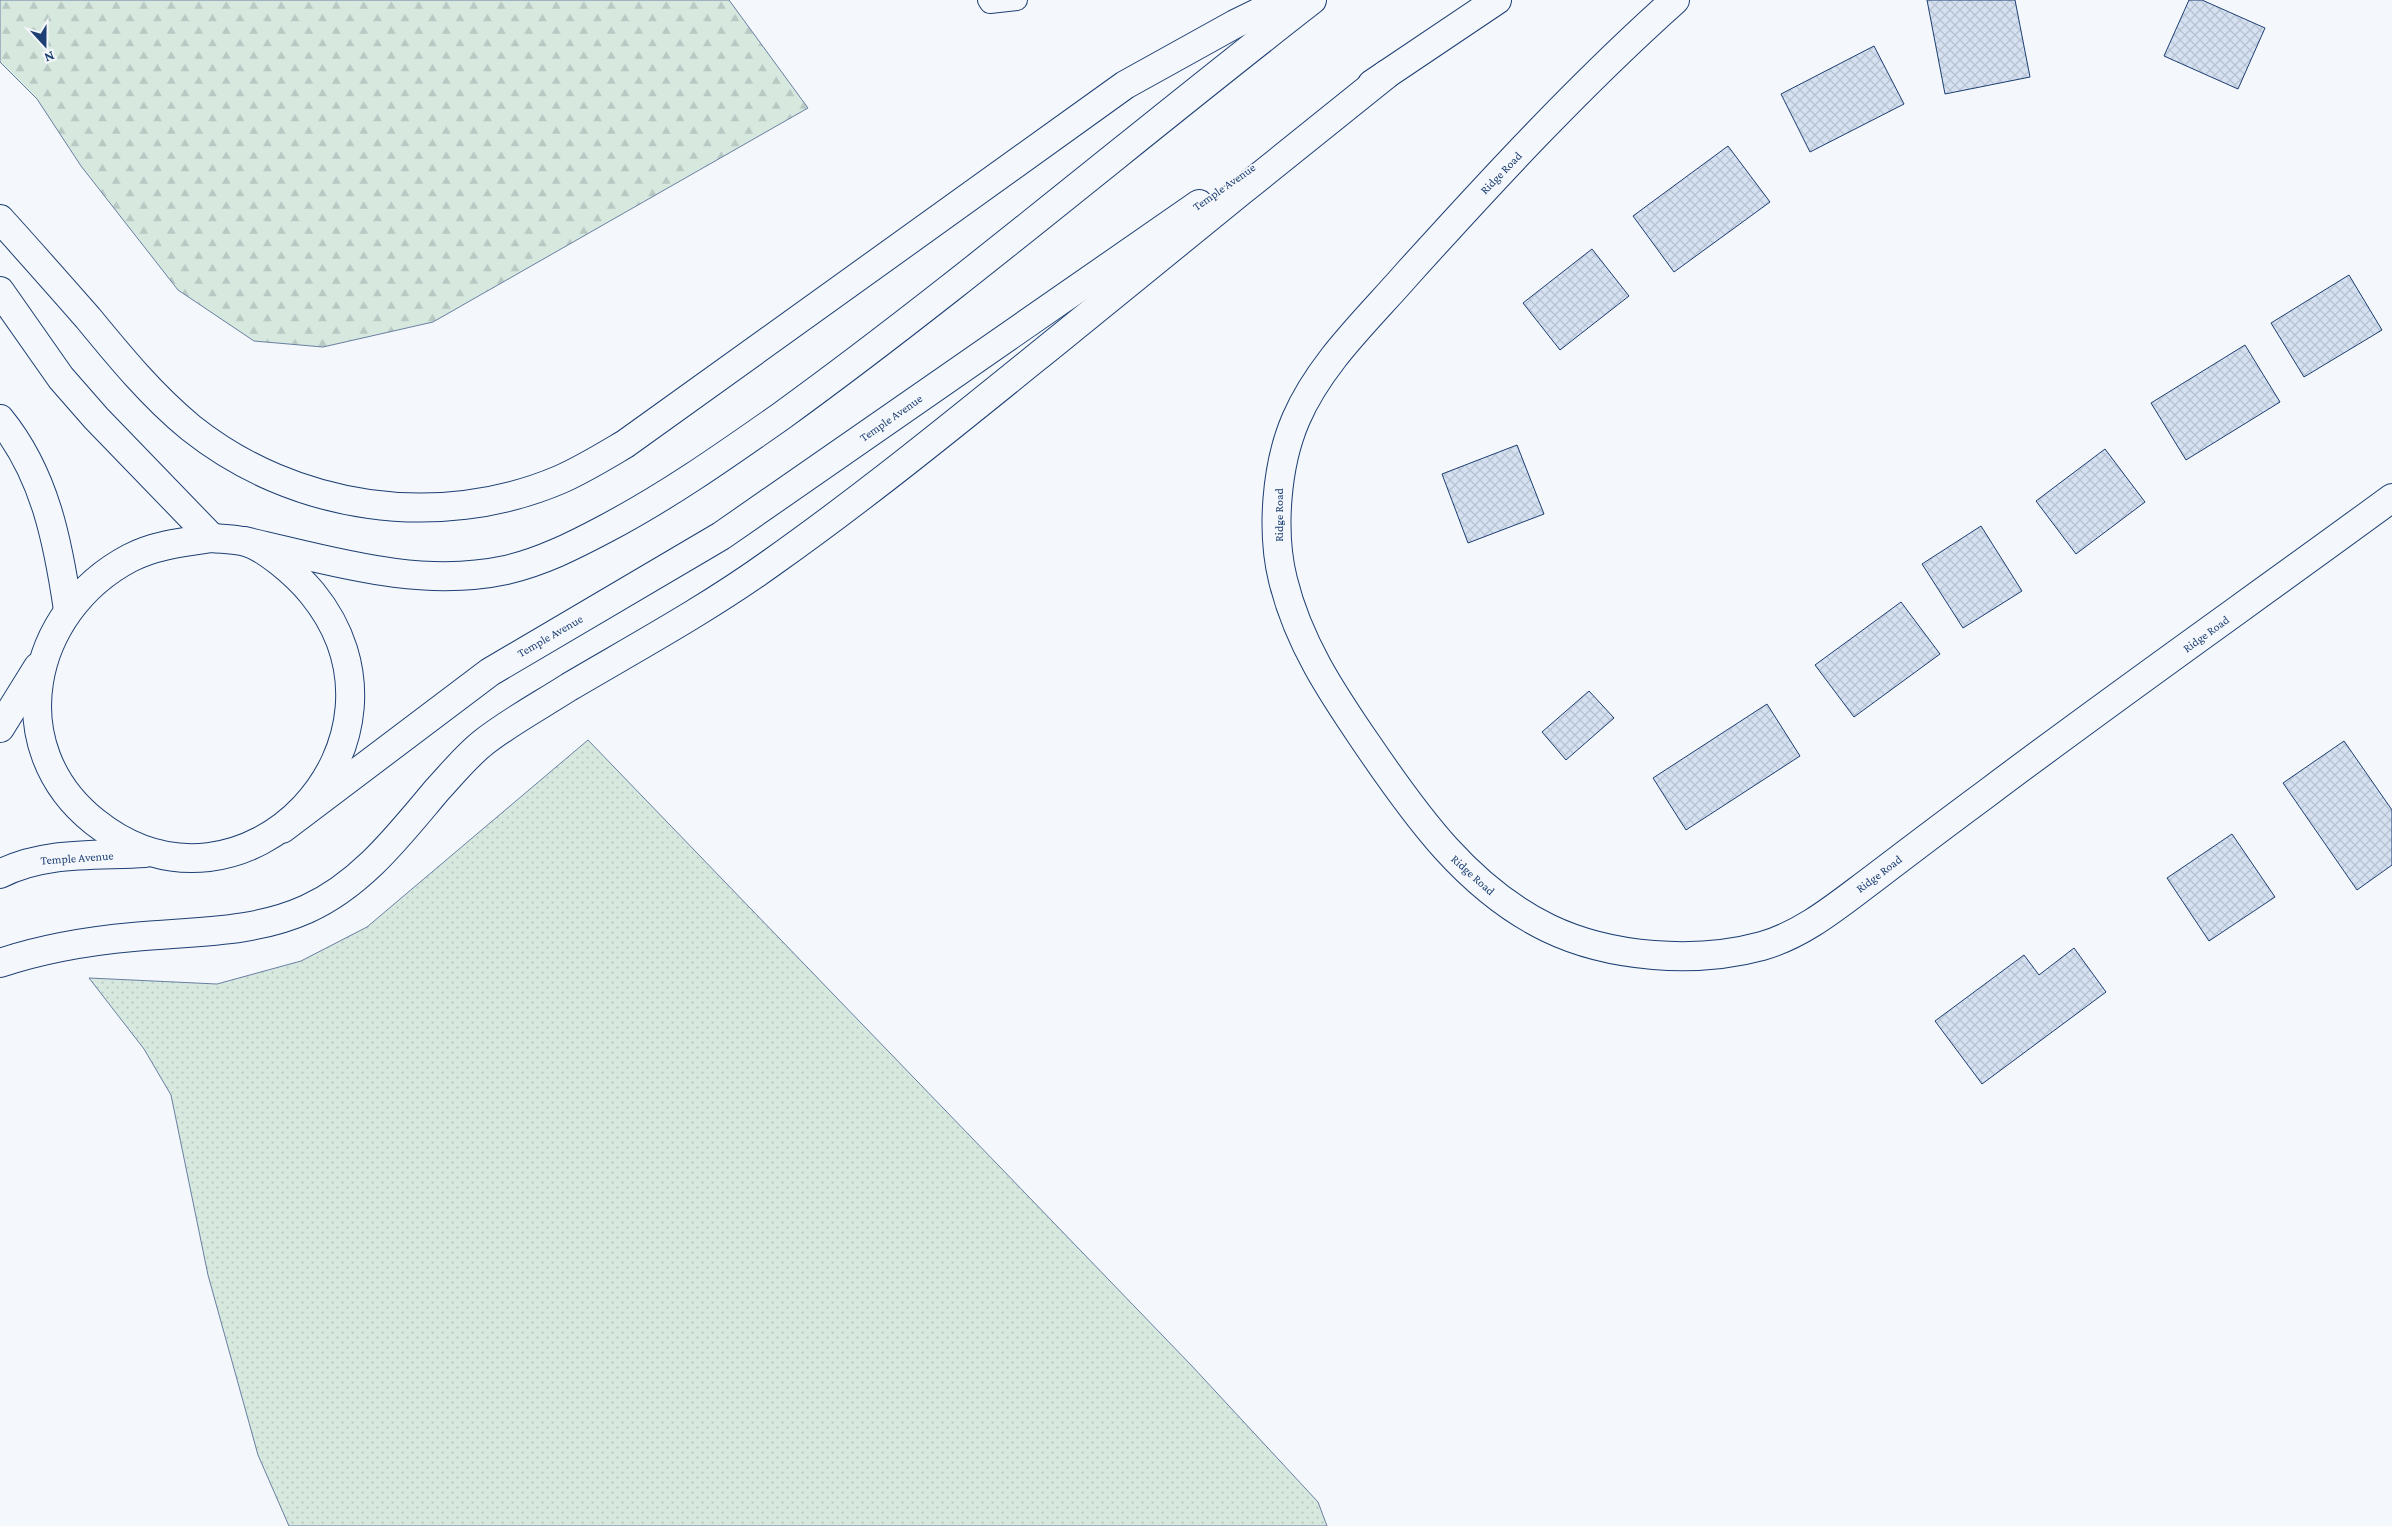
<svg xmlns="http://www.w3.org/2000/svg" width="2392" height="1526" font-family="'Crimson Pro',serif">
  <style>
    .grass { fill: url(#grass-dots); stroke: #687fa3 }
    .forest { fill: url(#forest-firs); stroke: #687fa3 }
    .building { fill: url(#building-cross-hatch); stroke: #1d3f73 }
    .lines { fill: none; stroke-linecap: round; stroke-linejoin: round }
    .lane-casing { stroke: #1d3f73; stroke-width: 22 }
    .street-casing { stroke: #1d3f73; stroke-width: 30 }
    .primary-casing { stroke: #1d3f73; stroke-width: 30 }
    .highway-casing { stroke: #1d3f73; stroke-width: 30 }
    .lane { stroke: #f4f7fb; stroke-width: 20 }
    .street { stroke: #f4f7fb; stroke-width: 28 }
    .primary { stroke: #f4f7fb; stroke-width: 28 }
    .highway { stroke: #f4f7fb; stroke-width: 28 }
    .labels { text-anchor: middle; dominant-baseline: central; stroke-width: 4; stroke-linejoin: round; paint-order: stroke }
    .street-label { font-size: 12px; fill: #1d3f73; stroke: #f4f7fb }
  </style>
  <defs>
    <pattern id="grass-dots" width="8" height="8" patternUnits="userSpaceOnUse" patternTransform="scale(1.25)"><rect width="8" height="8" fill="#d7e8df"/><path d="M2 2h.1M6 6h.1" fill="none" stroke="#b8c8c3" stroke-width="1.8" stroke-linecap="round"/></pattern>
    <pattern id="forest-firs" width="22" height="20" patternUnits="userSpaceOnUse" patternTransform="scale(1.25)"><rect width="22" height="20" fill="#d7e8df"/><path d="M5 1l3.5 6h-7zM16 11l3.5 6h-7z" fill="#b8c8c3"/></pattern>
    <pattern id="building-cross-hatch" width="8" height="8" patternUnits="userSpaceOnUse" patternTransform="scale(1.25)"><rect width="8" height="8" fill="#d5e0f0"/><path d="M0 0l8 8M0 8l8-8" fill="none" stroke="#b6c1d1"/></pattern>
  </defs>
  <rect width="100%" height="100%" fill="#f4f7fb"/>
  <polygon class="grass" points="588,740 1191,1365 1318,1502 1327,1526 289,1526 258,1455 208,1275 171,1095 144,1049 89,978 217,984 301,961 367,927"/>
  <polygon class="forest" points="0,0 729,0 808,108 433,322 323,347 254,341 178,290 81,166 37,99 0,62"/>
  <g class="building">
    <polygon points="1927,0 2015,0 2030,77 1945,94"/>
    <polygon points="2189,0 2202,0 2265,28 2238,89 2164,56"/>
    <polygon points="1874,46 1904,104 1810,152 1781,94"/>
    <polygon points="1728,146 1770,202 1674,272 1633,216"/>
    <polygon points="1592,249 1629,296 1560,350 1523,303"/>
    <polygon points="2349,275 2382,330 2304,377 2271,323"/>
    <polygon points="2245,345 2280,402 2186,460 2151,403"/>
    <polygon points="1517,445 1544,514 1468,543 1442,474"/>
    <polygon points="2105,449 2145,502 2076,554 2036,501"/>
    <polygon points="1981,526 2022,591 1963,628 1922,564"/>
    <polygon points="1901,602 1940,654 1854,717 1815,665"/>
    <polygon points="1589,691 1614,718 1566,760 1542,732"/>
    <polygon points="1767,704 1800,756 1686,830 1653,778"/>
    <polygon points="2344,741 2392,810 2392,865 2357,890 2283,783"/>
    <polygon points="2232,834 2275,897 2209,941 2167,878"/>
    <polygon points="2074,948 2106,992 1982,1084 1935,1021 2024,955 2039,975"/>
  </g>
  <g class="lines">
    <defs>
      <polyline id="lane" points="988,0 990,3 1017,0"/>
      <path id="street" d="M1675 0C1580 85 1493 179 1408 273 1368 319 1320 363 1296 419 1276 465 1271 532 1283 580 1298 642 1332 693 1367 744 1416 816 1468 889 1548 928 1610 958 1696 964 1762 946 1804 934 1838 905 1873 879 1911 850 1948 822 1986 794 2120 693 2257 597 2392 498"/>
      <g id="primary">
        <polyline points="1372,84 1497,0"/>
        <path d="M212 538C222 539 232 539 242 541 264 545 298 576 312 593 432 740 244 941 95 822 0 747 29 611 130 558 155 545 184 542 212 538Z"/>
        <path d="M244 541C329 560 418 589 506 570 541 562 573 546 605 529 666 497 723 457 780 417 962 285 1134 138 1312 0"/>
        <polyline points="0,728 38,667"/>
        <polyline points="282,829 490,672 721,536 1199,204"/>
        <path d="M0 874C43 851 97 856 145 853"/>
        <path d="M0 963C42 949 88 941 133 937 191 931 252 934 307 909 362 884 399 835 437 790 452 774 466 756 484 742 511 721 541 705 569 687 637 647 707 609 771 563 870 493 964 416 1058 340 1167 251 1277 162 1387 74"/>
      </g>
      <g id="highway">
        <path d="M0 219C30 252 59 285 88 318 120 357 152 396 191 428 294 510 438 531 559 480 582 470 603 457 625 444L1125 85 1235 24 1284 0"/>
        <polyline points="0,291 61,378 96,418 212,538"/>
        <path d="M0 419C45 474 58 542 68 610"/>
      </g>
    </defs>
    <use href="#lane" class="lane-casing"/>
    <use href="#street" class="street-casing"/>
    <use href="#primary" class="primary-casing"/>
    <use href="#highway" class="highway-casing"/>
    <use href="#lane" class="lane"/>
    <use href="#street" class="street"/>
    <use href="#primary" class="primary"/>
    <use href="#highway" class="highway"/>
  </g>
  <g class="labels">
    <g class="street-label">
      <text transform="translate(1501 173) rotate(-46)">Ridge Road</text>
      <text transform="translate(1224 187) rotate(-35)">Temple Avenue</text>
      <text transform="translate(891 418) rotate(-35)">Temple Avenue</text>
      <text transform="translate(1279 515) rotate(-90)">Ridge Road</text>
      <text transform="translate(2206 634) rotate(-36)">Ridge Road</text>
      <text transform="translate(550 636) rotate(-30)">Temple Avenue</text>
      <text transform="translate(77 858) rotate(-4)">Temple Avenue</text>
      <text transform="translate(1879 874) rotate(-37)">Ridge Road</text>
      <text transform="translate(1473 875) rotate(42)">Ridge Road</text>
    </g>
  </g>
  <g transform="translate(45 45) rotate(159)" stroke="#f4f7fb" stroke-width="4" paint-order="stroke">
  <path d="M0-4L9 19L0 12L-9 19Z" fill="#1d3f73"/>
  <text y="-8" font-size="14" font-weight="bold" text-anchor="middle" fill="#1d3f73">N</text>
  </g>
</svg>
